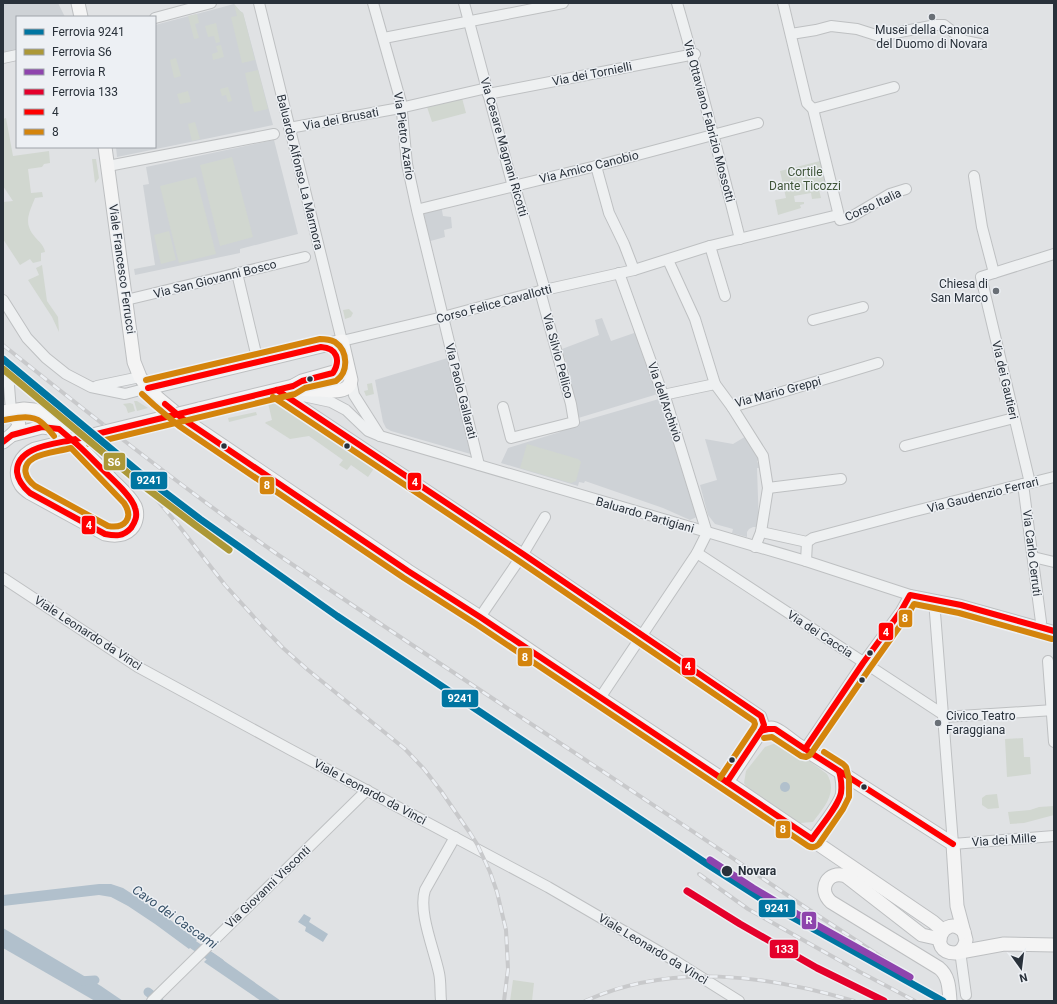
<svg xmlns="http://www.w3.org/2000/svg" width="1057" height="1004" font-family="Roboto,sans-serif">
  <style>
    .built { fill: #ced2d6 }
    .green { fill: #d1d7d0 }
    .water { fill: #b1c0cc }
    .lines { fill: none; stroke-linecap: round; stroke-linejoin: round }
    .canal { stroke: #b1c0cc; stroke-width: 9 }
    .minor-casing { stroke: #bec0c2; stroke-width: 12 }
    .major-casing { stroke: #bdbfc1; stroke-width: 15 }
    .minor { stroke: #eef0f1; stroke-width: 10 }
    .major { stroke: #f4f4f4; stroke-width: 13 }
    .rail-casing { stroke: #c8c9cb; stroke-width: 4 }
    .rail { stroke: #edf0f4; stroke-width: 2.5; stroke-dasharray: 8; stroke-linecap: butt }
    .major-bridge-casing { stroke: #bdbfc1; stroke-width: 15; stroke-linecap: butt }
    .major-bridge { stroke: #f4f4f4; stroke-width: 13 }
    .bus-1-casing { stroke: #edf0f4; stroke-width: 9 }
    .bus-2-casing { stroke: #edf0f4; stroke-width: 9 }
    .bus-1 { stroke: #f00; stroke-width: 6 }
    .bus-2 { stroke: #d4840c; stroke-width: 6 }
    .rail-1-casing { stroke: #edf0f4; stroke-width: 10 }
    .rail-2-casing { stroke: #edf0f4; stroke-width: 10 }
    .rail-3-casing { stroke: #edf0f4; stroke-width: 10 }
    .rail-4-casing { stroke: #edf0f4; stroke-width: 10 }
    .rail-1 { stroke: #0075a1; stroke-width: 7 }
    .rail-2 { stroke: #ac9837; stroke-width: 7 }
    .rail-3 { stroke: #8e44ad; stroke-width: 7 }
    .rail-4 { stroke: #e4002b; stroke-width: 7 }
    .poi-dot { fill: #696f76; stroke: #edf0f4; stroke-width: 1.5 }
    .bus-dot { fill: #29313a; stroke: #edf0f4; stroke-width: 1.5 }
    .labels { text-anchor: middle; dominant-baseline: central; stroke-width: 3; stroke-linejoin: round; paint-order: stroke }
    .poi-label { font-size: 12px; fill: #29313a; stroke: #edf0f4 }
    .street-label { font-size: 12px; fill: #29313a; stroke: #edf0f4 }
    .park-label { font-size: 12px; fill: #3f5438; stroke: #edf0f4 }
    .stop-label { font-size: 12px; font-weight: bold; fill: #29313a; stroke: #edf0f4; text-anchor: start }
    .water-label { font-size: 13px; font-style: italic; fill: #385269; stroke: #edf0f4 }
    .line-badge { stroke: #edf0f4; stroke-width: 1.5 }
    .badge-label { font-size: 11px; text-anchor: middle; font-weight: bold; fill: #fff }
  </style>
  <rect width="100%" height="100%" fill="#e0e2e4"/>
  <g class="built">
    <polygon points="3,3 58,3 65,17 17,17 17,50 3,54"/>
    <polygon points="234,4 240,11 243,13 273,125 117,157 116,147 155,147 155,25"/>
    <polygon points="274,140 298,234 240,249 240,253 135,275 134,269 155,265 143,185 149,184 146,167"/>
    <polygon points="441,205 443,216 451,217 452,228 444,230 445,237 427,242 421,211"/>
    <polygon points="602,318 611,341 637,332 661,393 575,419 566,380 571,378 562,349 599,335 595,320"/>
    <polygon points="451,357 474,455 391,431 386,428 383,422 375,380"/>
    <polygon points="659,399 699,516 690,520 663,508 585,481 584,483 579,482 578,486 501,463 508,448 560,432 559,428"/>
    <polygon points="748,435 761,458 757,461 760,468 757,468 759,527 753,527 749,529 747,532 747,537 732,533 733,529 715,524 708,515 700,485 717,480 705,439 733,444"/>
  </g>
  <g class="green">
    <polygon points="234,4 240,11 243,13 255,60 242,63 231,17 237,16"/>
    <polygon points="197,14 199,23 195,24 199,38 194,39 188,16"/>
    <polygon points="216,23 220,42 216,43 214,36 208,37 205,26"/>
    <polygon points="221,45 224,57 213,60 212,54 218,52 216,46"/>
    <polygon points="176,58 181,76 174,78 170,60"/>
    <polygon points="258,70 268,109 254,112 245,73"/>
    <polygon points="228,87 232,101 228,102 226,95 222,96 220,89"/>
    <polygon points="188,91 191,102 180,104 177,94"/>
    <polygon points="462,98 466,113 432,122 427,107"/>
    <path d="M6 118 13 156 49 151 50 163 44 164 42 167 28 169 31 193 42 192 43 197 35 198C29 213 23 223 35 237 39 242 44 245 45 252L41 253V261L33 263 30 259 20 265 3 239V202L13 201 3 186V119Z"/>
    <polygon points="195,122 200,139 192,141 188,124"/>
    <polygon points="232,157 253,237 220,246 200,165"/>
    <polygon points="92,159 96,159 99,178 95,183"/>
    <polygon points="820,161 826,188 819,190 821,198 812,199 811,193 794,196 795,202 804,202 804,204 800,205 801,208 778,215 775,200 786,198 780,171"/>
    <polygon points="196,177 216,254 179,263 160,186"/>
    <polygon points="169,231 176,260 161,264 154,235"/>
    <polygon points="42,265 47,301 58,317 59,332 52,317 28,280 39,275 36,268"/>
    <polygon points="349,309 353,313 351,317 345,319 343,310"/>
    <polygon points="372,383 374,394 366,396 364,391 368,390 367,384"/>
    <polygon points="271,398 277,399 282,402 375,467 368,477 351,465 347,470 339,465 343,460 309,436 290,439 265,423 266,422 272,420 268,403 263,404 262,400"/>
    <polygon points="134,401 137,401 148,408 137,411"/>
    <polygon points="130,403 133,404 135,411 128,413 126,407 123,404"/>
    <polygon points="256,412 257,415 229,422 228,418"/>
    <polygon points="527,444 578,459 581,462 576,481 571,483 520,468"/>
    <polygon points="1023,738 1024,757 1030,757 1031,774 1007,777 1005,739"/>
    <path d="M776 743 782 744 789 746 827 774C838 793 824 807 813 822L800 823 746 786 744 783 746 771 765 747Z"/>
    <polygon points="997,794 999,808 988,809 982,805 982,798 986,795"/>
    <polygon points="1054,806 1054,815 1024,823 1010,824 1008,812 1030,810 1039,807"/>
    <polygon points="513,980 534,983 532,1001 510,1001"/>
  </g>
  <g class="water">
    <circle cx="785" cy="787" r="5"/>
    <polygon points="99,884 111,884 123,888 157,910 197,940 189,949 155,924 128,906 111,897 99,895 3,906 3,895"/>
    <polygon points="304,914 311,918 309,922 328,934 323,942 305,931 306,927 298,922"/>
    <polygon points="3,928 101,986 123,1001 95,1001 3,948"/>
    <polygon points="213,953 281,1001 261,1001 204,962"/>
  </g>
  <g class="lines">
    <g class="canal">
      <polyline points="182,937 220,963"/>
      <polyline points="79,981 95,980"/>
      <polyline points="148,992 159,1001"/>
    </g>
    <defs>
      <g id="minor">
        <polyline points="259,3 342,341 443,317 540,291 634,270 710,246 838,215"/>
        <polyline points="373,3 401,102 407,164 417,210 479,465"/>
        <polyline points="464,3 512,183 515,187 545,290"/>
        <path d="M677 3C700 81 720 160 740 239"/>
        <polyline points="783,3 807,103 813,109 840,220 851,217 890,194 906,189"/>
        <polyline points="155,18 211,3"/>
        <polyline points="791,34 816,30 831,26 857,29 879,36 936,25 944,25 965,41 980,44"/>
        <polyline points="384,38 563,3"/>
        <polyline points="3,58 17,55"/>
        <polyline points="488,94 695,54"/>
        <polyline points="813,109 894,87"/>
        <polyline points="289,128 400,108 487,88"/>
        <polyline points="108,166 274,134"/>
        <polyline points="596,166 609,213 624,244 634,270"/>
        <polyline points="974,176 982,227 994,273"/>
        <polyline points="420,209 596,166 758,123"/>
        <polyline points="710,246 725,296"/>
        <polyline points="668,260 695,319 715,384"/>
        <polyline points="237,273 258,362"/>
        <polyline points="619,273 663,395 666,400 707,533"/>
        <polyline points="3,300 27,338 46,358 66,374 91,387 125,394 148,388"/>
        <polyline points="126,300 305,257"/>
        <polyline points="813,320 863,307"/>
        <polyline points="3,367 7,371 8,373 11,411"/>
        <polyline points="351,380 354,395 380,436"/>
        <polyline points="97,386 140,377"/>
        <polyline points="277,390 523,554 761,716 764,725 761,731"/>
        <polyline points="663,395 715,384 732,407 763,456 768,488 761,532 755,547"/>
        <polyline points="299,405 298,400 300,396 303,396 331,402 346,410 368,431 380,436 806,561 910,595 961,605 1054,631"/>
        <polyline points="503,407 511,438 574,422 571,404 540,291"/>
        <polyline points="732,407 878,363"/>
        <polyline points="905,446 1014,418"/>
        <polyline points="1030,483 981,277 1054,254"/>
        <polyline points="1023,484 1041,622"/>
        <polyline points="768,488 841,479"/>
        <polyline points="761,532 807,542 813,538 911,512 1023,484 1030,483 1054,477"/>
        <polyline points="697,553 944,715"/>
        <polyline points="1033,557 1054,562"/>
        <polyline points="806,561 807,542"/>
        <polyline points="3,578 138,667 291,750 548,887 677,962 739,1001"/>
        <polyline points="934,600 953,844 1054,836"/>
        <polyline points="480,617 523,554 545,517"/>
        <polyline points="1048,661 1054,742"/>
        <polyline points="600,698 697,553 707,533"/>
        <polyline points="944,717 1054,710"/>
        <polyline points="805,749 863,663 901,611 910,595"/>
        <path d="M812 839C819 828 838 806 841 794 842 786 841 779 839 771"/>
        <polyline points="960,951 966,995"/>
        <polyline points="152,1001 367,790"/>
        <path d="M441 1001C440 991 441 982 439 973 434 949 418 912 425 890L455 837"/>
      </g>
      <g id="major">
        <polyline points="78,3 81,17"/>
        <polyline points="105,147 134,362 140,377 148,388 159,399 183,419 408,571 480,617 600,698 727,782 933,922 940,928 940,935"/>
        <path d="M148 388 342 341 351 380C349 394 331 391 321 390 311 390 302 391 293 386"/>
        <path d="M199 409 293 386 302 381 341 370C344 368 347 365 346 361"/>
        <polyline points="3,412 24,409 34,410 43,413 59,429 77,444"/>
        <path d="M3 412C7 414 11 415 15 418 26 426 9 437 3 442"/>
        <polyline points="12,435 42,427 59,429"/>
        <path d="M727 782 761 731C764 730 767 728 771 728 778 728 792 741 798 745L953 844 957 906 966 940C965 945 964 948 960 951"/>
        <path d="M964 932C944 911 926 953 955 953L1004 944 1054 945"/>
        <path d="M940 939 922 935 846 876C828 870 817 889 831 902L939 968C949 976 949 988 950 1001"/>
      </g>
    </defs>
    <use href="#minor" class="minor-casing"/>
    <use href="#major" class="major-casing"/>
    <use href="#minor" class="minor"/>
    <use href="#major" class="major"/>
    <defs>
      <g id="rail">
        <path d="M3 345C93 417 183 488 277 554 447 670 620 781 790 897 830 924 871 949 910 977"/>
        <polyline points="73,417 115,456 158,501 179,526 225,585 262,626 283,648 308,670 405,749 424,769 441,791 470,833 477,844 490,872 497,892 506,930 507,949 508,969 504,1001"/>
        <polyline points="699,874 748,909 860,972 915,1001"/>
        <path d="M585 1001C671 962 767 975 854 1001"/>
      </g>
    </defs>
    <use href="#rail" class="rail-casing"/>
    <use href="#rail" class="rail"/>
    <defs>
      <path id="major-bridge" d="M77 444C89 456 101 468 112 480 120 488 129 495 135 506 138 513 137 523 131 529 124 536 114 536 105 534L30 493C27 491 23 488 21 485 12 470 21 455 35 449L199 409"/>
    </defs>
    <use href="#major-bridge" class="major-bridge-casing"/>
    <use href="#major-bridge" class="major-bridge"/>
    <defs>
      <g id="bus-1">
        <polyline points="277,390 523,554 761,716 764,725 761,731 727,782"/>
        <polyline points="165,404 183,419 408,571 480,617 812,839"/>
        <path d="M72 440C83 449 93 460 103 470 112 479 132 496 135 508 138 516 135 522 131 528 123 537 115 536 105 534L30 493C23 487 18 481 17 472 16 447 54 444 72 440Z"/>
        <path d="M72 440 293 386 302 381 333 373C341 360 337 348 321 347L148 388"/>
        <polyline points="3,442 12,435 42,427 59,429 72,440"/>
        <polyline points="761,731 768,729 775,729 805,749 863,663 901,611 910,595 961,605 1054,631"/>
        <polyline points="808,751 953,844"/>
        <path d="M812 839C820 827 838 807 841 793 842 786 841 778 839 771"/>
      </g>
      <g id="bus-2">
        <path d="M142 394 154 405 179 426 404 578 476 624 808 846C812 848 816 847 819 844L843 809 849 797V779L846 767 843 764 824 752"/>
        <polyline points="273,397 519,561 754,721 755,724 754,727 720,778"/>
        <path d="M4 420C16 418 31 414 41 422 46 426 50 431 54 436"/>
        <path d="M89 444 295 394 305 388 336 381C349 372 348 351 335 342 331 340 325 339 320 339L146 380"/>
        <path d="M71 448 124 503C134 518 125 529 108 526L35 486C25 478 20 466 34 458 42 453 60 451 71 448Z"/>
        <polyline points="764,738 772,737 801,756 806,757 810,755 870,668 907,616 914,604 959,613 1052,639"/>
      </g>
    </defs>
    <use href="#bus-1" class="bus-1-casing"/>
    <use href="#bus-2" class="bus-2-casing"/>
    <use href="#bus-1" class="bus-1"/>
    <use href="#bus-2" class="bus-2"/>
    <defs>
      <polyline id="rail-1" points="3,359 146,478 200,519 337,616 707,864 774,907 943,1001"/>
      <polyline id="rail-2" points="3,369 141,484 195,525 229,550"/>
      <polyline id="rail-3" points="710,860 753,888 797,914 910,977"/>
      <polyline id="rail-4" points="687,891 740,924 817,968 884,1001"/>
    </defs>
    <use href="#rail-1" class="rail-1-casing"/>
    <use href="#rail-2" class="rail-2-casing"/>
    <use href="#rail-3" class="rail-3-casing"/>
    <use href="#rail-4" class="rail-4-casing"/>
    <use href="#rail-1" class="rail-1"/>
    <use href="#rail-2" class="rail-2"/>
    <use href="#rail-3" class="rail-3"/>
    <use href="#rail-4" class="rail-4"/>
  </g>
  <g class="poi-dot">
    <circle cx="932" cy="17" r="4"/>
    <circle cx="996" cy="291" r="4"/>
    <circle cx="938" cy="723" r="4"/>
  </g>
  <g class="bus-dot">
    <circle cx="310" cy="379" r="3.5"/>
    <circle cx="224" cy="446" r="3.5"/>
    <circle cx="347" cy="446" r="3.5"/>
    <circle cx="870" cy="653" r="3.5"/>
    <circle cx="862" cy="680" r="3.5"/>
    <circle cx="732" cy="760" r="3.5"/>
    <circle cx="864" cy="787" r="3.5"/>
    <circle cx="727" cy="871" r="6"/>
  </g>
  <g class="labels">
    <g class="poi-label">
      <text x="932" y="30">Musei della Canonica<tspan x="932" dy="14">del Duomo di Novara</tspan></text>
      <text x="988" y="284" text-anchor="end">Chiesa di<tspan x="988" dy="14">San Marco</tspan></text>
      <text x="946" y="716" text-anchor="start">Civico Teatro<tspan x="946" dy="14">Faraggiana</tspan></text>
    </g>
    <g class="street-label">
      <text transform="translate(592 74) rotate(-11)">Via dei Tornielli</text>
      <text transform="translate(341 119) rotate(-11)">Via dei Brusati</text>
      <text transform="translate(709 121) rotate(75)">Via Ottaviano Fabrizio Mossotti</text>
      <text transform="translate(404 136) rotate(82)">Via Pietro Azario</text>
      <text transform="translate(504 147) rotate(74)">Via Cesare Magnani Ricotti</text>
      <text transform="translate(589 167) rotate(-14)">Via Amico Canobio</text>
      <text transform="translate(300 172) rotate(76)">Baluardo Alfonso La Marmora</text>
      <text transform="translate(873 205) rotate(-25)">Corso Italia</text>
      <text transform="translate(122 269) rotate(82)">Viale Francesco Ferrucci</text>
      <text transform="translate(215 279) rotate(-14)">Via San Giovanni Bosco</text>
      <text transform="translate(494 304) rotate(-15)">Corso Felice Cavallotti</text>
      <text transform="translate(558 356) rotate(75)">Via Silvio Pellico</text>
      <text transform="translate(1005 380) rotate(77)">Via dei Gautieri</text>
      <text transform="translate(461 391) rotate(76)">Via Paolo Gallarati</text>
      <text transform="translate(778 392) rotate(-15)">Via Mario Greppi</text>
      <text transform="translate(665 402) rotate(71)">Via dell'Archivio</text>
      <text transform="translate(983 495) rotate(-14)">Via Gaudenzio Ferrari</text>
      <text transform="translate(645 515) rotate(16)">Baluardo Partigiani</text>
      <text transform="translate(1032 553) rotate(83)">Via Carlo Cerruti</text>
      <text transform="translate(88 633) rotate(33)">Viale Leonardo da Vinci</text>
      <text transform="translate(820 634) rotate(33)">Via dei Caccia</text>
      <text transform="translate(370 792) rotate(28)">Viale Leonardo da Vinci</text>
      <text transform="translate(1004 840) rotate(-4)">Via dei Mille</text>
      <text transform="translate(268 887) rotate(-44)">Via Giovanni Visconti</text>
      <text transform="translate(653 949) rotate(31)">Viale Leonardo da Vinci</text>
    </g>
    <g class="park-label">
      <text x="805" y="172">Cortile<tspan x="805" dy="14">Dante Ticozzi</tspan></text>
    </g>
    <g class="stop-label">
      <text x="738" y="871">Novara</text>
    </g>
    <g class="water-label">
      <text transform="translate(175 917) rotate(35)">Cavo dei Cascami</text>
    </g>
  </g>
  <g class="line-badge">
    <rect x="103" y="452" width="23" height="19" rx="4" fill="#ac9837"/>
    <rect x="130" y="471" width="38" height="19" rx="4" fill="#0075a1"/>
    <rect x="407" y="472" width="15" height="19" rx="4" fill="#f00"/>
    <rect x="259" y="476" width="16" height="19" rx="4" fill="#d4840c"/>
    <rect x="81" y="515" width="15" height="20" rx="4" fill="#f00"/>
    <rect x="898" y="609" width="15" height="19" rx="4" fill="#d4840c"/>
    <rect x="878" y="622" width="16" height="19" rx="4" fill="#f00"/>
    <rect x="517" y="647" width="16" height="20" rx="4" fill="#d4840c"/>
    <rect x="681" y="657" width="15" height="19" rx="4" fill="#f00"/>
    <rect x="441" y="689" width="38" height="19" rx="4" fill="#0075a1"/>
    <rect x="775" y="820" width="16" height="19" rx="4" fill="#d4840c"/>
    <rect x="758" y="899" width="38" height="19" rx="4" fill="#0075a1"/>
    <rect x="801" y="911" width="16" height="19" rx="4" fill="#8e44ad"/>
    <rect x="769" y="939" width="30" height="20" rx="4" fill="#e4002b"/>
  </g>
  <g class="badge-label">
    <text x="114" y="466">S6</text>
    <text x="149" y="484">9241</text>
    <text x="415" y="486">4</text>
    <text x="267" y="489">8</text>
    <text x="89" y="529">4</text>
    <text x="905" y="622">8</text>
    <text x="886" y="636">4</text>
    <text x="525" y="661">8</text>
    <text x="688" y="670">4</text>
    <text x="460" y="702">9241</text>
    <text x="783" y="833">8</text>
    <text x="777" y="912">9241</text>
    <text x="809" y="924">R</text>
    <text x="784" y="953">133</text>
  </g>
  <rect width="1057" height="1004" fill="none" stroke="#29313a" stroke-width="8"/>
  <rect x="16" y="16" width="140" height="132" fill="#edf0f4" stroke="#9fa4aa"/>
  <rect x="24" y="29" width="20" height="6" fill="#0075a1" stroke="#9fa4aa"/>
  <text x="52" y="36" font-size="12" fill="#29313a">Ferrovia 9241</text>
  <rect x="24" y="49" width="20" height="6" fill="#ac9837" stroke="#9fa4aa"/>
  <text x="52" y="56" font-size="12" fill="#29313a">Ferrovia S6</text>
  <rect x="24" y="69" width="20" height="6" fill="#8e44ad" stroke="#9fa4aa"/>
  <text x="52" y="76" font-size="12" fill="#29313a">Ferrovia R</text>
  <rect x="24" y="89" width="20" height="6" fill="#e4002b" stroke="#9fa4aa"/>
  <text x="52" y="96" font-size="12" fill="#29313a">Ferrovia 133</text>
  <rect x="24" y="109" width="20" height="6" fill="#ff0000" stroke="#9fa4aa"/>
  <text x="52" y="116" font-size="12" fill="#29313a">4</text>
  <rect x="24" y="129" width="20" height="6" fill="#d4840c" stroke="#9fa4aa"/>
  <text x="52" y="136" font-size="12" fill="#29313a">8</text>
  <g transform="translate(1021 968) rotate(166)" stroke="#edf0f4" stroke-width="3" paint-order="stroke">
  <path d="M0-3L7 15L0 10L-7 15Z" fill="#29313a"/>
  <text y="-6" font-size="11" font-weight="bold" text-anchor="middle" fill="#29313a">N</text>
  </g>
</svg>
